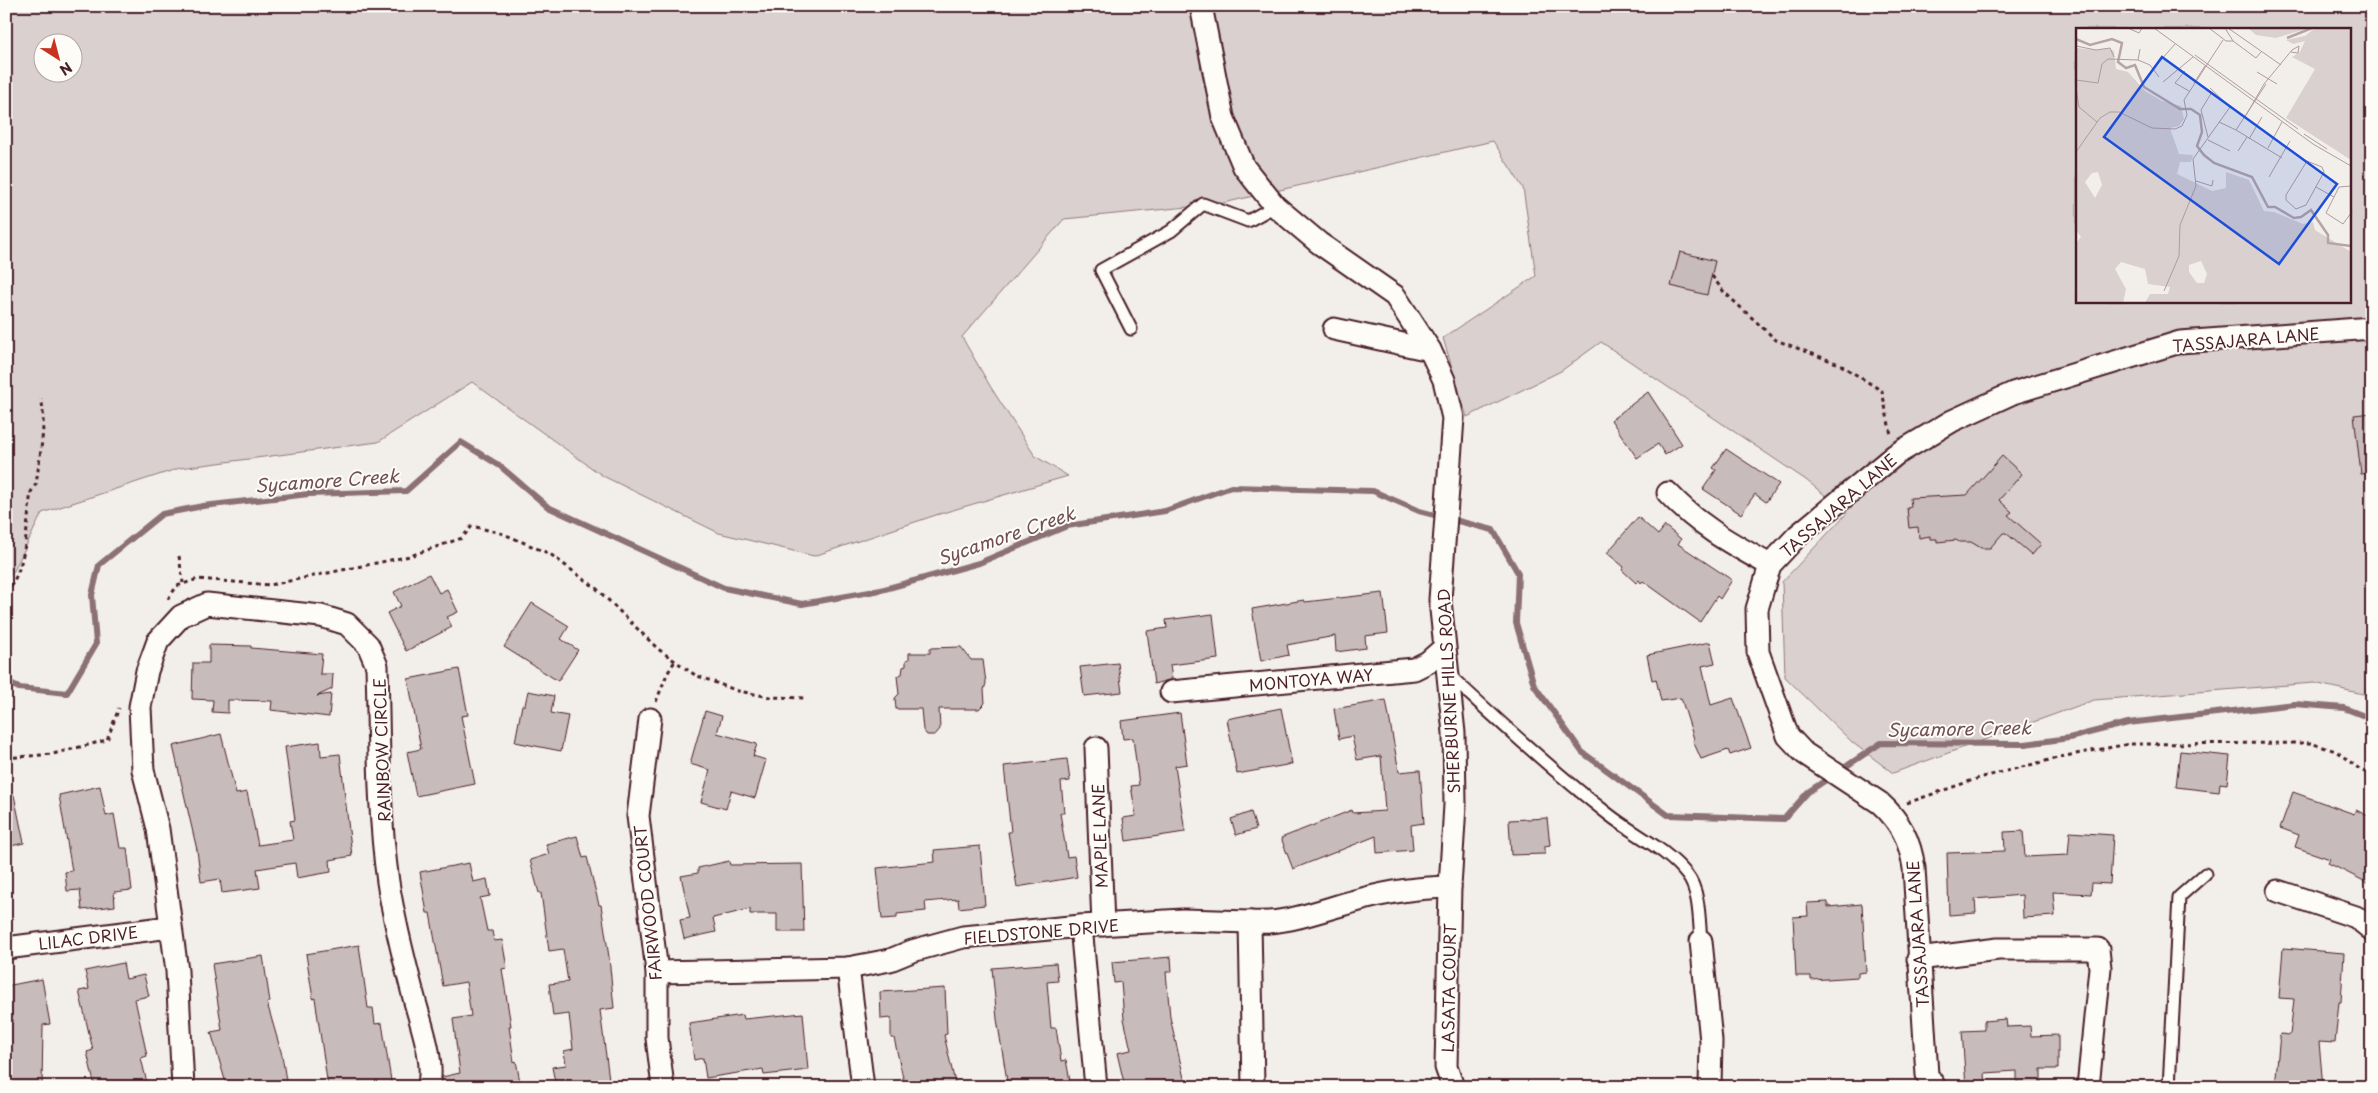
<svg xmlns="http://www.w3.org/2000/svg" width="2378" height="1093" font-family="'Playpen Sans',sans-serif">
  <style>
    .green { fill: #d9d0cf; stroke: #92787d; fill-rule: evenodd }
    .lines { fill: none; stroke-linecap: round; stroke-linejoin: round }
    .stream { stroke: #8b6f75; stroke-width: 6 }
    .building { fill: #c8bbbb; stroke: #4a1f2b }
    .lane-casing { stroke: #4a1f2b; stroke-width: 15 }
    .street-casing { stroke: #4a1f2b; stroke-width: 25 }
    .path { stroke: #4a1f2b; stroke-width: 3; stroke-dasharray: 4 4; stroke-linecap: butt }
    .lane { stroke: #fdfcf7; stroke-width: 11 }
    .street { stroke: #fdfcf7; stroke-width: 21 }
    .labels { text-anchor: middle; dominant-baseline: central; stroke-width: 4; stroke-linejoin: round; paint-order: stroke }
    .street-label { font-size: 16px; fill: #4a1f2b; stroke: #fdfcf7 }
    .water-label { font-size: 18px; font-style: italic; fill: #704e56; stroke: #fdfcf7 }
    .inset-river { fill: none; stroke: #b7a5a6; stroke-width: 2.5 }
    .inset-road { fill: none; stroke: #af9c9e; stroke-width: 1 }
    .view { fill: #1d4ed8; fill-opacity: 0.15; stroke: #1d4ed8; stroke-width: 2.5 }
    .inset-edge { fill: none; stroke: #4a1f2b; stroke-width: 2.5 }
  </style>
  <rect width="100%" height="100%" fill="#f2efeb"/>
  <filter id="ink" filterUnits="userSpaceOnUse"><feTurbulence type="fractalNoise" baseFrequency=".02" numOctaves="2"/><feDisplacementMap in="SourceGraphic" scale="10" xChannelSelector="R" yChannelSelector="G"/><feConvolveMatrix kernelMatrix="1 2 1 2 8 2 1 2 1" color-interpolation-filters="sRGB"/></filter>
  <g filter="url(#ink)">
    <path class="green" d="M6 6H2372V696L2314 683 2094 700 1893 773 1853 743 1785 677 1782 582 1847 513 1806 480 1601 342 1561 371 1467 417 1443 338 1536 276 1523 188 1493 141 1219 204 1064 219 962 337 990 386 1035 456 1068 476 936 515 814 556 719 533 603 476 472 382 378 442 180 468 42 513 13 573 6 576ZM2077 29H2349V301H2077ZM42 42H72V72H42Z"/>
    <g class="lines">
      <polyline class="stream" points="6,682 19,688 67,693 96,644 92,595 99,565 162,514 203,506 309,494 406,491 461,442 500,466 548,507 724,588 802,604 881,590 979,563 1067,526 1165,511 1231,487 1373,491 1419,511 1493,530 1518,573 1516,623 1534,685 1582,752 1668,815 1784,819 1808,792 1881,743 2025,744 2069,738 2128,723 2295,704 2344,708 2372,719"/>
    </g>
    <g class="building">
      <polygon points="1680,252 1715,261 1707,295 1671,286"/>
      <polygon points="1648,392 1682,444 1665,455 1658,444 1637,458 1611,420"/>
      <polygon points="2372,413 2372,473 2361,474 2354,415"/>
      <polygon points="1726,449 1779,484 1766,502 1755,494 1741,514 1703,489 1716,470 1713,468"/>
      <polygon points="2002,456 2022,474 1999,500 2012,512 2008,515 2041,544 2032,555 2006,533 2003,533 1990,548 1981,548 1971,542 1959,542 1956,540 1937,542 1937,539 1930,539 1930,536 1919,538 1918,527 1909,528 1907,508 1911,507 1910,498 1967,495"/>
      <polygon points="1638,517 1658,535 1665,526 1681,539 1678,544 1732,580 1720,599 1717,596 1700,622 1643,581 1641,583 1639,580 1636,583 1622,570 1624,567 1607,553"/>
      <polygon points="429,574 439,593 447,589 458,612 447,617 452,627 406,651 387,613 401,606 394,592"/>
      <polygon points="1383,593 1388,633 1365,636 1366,648 1336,652 1335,636 1287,645 1289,655 1261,661 1252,609 1304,600 1305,602"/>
      <polygon points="532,603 569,626 561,639 578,650 558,681 504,647"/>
      <polygon points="1213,614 1218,659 1170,665 1172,679 1154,684 1147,631 1167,628 1166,620"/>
      <polygon points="1710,642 1715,663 1702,666 1711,705 1733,698 1751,748 1730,755 1728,750 1701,759 1693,741 1694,739 1681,698 1661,701 1656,679 1652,680 1647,655"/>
      <polygon points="209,645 251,646 251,648 322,654 320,674 333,674 332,689 317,696 331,694 329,717 271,710 272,701 228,700 228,713 212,712 213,700 192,699 193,663 209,663"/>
      <polygon points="961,647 971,660 983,660 986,683 984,690 985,703 979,709 939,709 940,729 935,735 927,735 923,730 921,709 896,709 895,698 899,694 897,676 902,674 903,667 906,666 906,660 909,659 909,653 930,653 930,648"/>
      <polygon points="1118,663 1122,692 1084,696 1080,667"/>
      <polygon points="459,669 468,715 461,716 475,784 416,796 407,752 421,749 408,679"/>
      <polygon points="528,691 554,696 551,713 568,716 561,751 515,742 522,705 525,705"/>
      <polygon points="1386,700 1399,772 1420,770 1424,823 1411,825 1413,850 1377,853 1376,836 1293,869 1281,838 1352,810 1353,813 1385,811 1381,756 1357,760 1352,736 1339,739 1334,709"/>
      <polygon points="1281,708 1292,764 1237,774 1227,719"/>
      <polygon points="705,711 722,716 717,733 757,744 753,756 766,760 755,798 731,791 726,809 701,802 710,770 690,764"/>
      <polygon points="1180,713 1187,764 1175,766 1185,832 1126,841 1123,818 1136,816 1131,786 1139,785 1133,738 1123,739 1121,721"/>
      <polygon points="221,734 236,794 247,792 258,845 293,840 290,821 295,820 285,747 320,742 321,756 340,754 352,856 330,860 331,872 297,878 295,863 257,869 260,888 222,893 220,879 201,882 197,850 173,746"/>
      <polygon points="2180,751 2230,756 2227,784 2220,783 2219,792 2176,787"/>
      <polygon points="1067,759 1070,781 1061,782 1064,813 1060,813 1067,857 1074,856 1077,877 1017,887 1008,832 1011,832 1004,766"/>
      <polygon points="100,786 106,816 114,814 120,848 127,848 132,890 114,892 115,906 82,910 80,890 67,891 65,872 72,871 59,795"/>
      <polygon points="2293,792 2354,814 2356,810 2372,818 2372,885 2328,863 2330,859 2295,847 2299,835 2280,828"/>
      <polygon points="6,795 14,795 24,843 6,847"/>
      <polygon points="1251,812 1256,829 1236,835 1231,819"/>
      <polygon points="1547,818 1550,845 1545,846 1545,854 1511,855 1509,820"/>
      <polygon points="2023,831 2025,857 2068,855 2070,832 2113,835 2110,884 2092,883 2091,894 2053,892 2055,916 2023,918 2022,895 1975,899 1976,913 1949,915 1947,853 2005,851 2004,832"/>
      <polygon points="577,836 583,858 587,857 599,905 601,905 609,957 614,1008 600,1010 610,1087 556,1087 552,1067 566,1065 564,1051 573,1049 569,1014 553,1016 549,984 568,982 563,949 549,951 541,893 539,893 530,860 549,854 546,844"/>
      <polygon points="980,846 985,905 959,908 958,899 925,902 926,911 897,914 897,918 882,919 877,868 935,862 934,850"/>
      <polygon points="729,861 730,865 802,864 804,932 777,932 777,914 750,914 750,909 713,918 716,932 684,939 680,920 690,918 681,876 698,873 698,868"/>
      <polygon points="469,863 473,882 487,879 490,896 480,898 487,931 492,931 494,941 502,940 507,968 502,969 511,1026 509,1026 514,1062 516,1061 521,1087 441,1087 442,1077 460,1073 453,1019 471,1016 466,982 443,986 430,913 427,913 420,872"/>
      <polygon points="1828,902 1828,907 1862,904 1866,972 1858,973 1858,977 1811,980 1811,976 1796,976 1793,917 1808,916 1807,903"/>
      <polygon points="359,945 368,1008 373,1008 375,1024 382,1023 392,1087 328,1087 315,998 313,999 306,954"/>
      <polygon points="2283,948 2344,953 2341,1002 2339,1002 2335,1043 2319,1042 2323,1087 2275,1087 2280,1034 2290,1035 2294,999 2279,998"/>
      <polygon points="263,956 270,1002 267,1003 282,1055 287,1087 227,1087 211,1032 222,1030 212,964"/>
      <polygon points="1171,957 1172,972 1166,972 1170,1017 1186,1087 1125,1087 1117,1053 1131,1050 1124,1019 1121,982 1114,983 1112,962"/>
      <polygon points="123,963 126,979 144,975 149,996 135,999 147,1056 141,1058 148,1087 95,1087 87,1052 93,1050 79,991 89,989 85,971"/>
      <polygon points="1056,963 1058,981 1047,982 1051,1028 1056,1028 1061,1061 1066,1060 1070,1081 1035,1087 1008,1087 997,1019 992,968"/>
      <polygon points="42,979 50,1024 43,1025 42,1087 6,1087 6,986"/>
      <polygon points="945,988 947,1034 944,1035 956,1087 905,1087 894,1038 891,1038 891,1018 881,1019 880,992"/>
      <polygon points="803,1013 808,1070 764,1075 763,1069 706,1078 703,1058 694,1060 689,1023 743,1015 744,1019"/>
      <polygon points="2006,1019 2007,1027 2030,1026 2031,1036 2058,1035 2058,1069 2041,1069 2041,1087 2017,1087 2017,1071 1985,1073 1986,1086 1966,1087 1962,1031 1984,1030 1984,1021"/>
    </g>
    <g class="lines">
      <defs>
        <g id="lane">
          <polyline points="1131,329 1101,270 1171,231 1203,204 1248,221 1275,206"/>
          <path d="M1450 676C1501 723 1553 771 1608 814 1633 834 1667 849 1687 875 1700 891 1699 921 1701 941"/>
          <polyline points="2169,1087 2179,897 2205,874"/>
        </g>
        <g id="street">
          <polyline points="1201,6 1223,117 1244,167 1275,206 1319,243 1395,296 1430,350 1444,380 1453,418 1440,600 1454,733 1455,805 1450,887 1446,1067 1453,1087"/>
          <polyline points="1334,329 1430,350"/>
          <path d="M1668 493C1700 527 1730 543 1770 565"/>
          <polyline points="1171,692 1414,669 1428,662 1444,648"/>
          <polyline points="650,719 638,816 657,972 657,1038 663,1087"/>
          <polyline points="1096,748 1103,925"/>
          <polyline points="2278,891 2356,917 2372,930"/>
          <polyline points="1081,926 1096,1087"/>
          <polyline points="1701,941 1711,1041 1710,1087"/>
          <polyline points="6,948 170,927"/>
          <polyline points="1918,959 1998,949 2098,949 2100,968 2088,1087"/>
          <polyline points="848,968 863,1087"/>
          <polyline points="657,972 848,968 890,960 912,951 963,937 1081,926 1183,920 1250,922"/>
          <path d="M183 1087 177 971 158 829 143 770 140 707 147 671 158 641 181 616 207 604 321 616 347 624 368 645 377 666C379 738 378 811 388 882 394 921 404 960 414 998 420 1022 436 1063 428 1087"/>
          <path d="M1253 1087 1250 922C1288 925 1323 909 1359 900 1392 891 1416 888 1450 887"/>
          <path d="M1935 1087 1927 1075 1914 868C1910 841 1901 822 1880 803L1804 753 1788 736 1758 652 1757 609 1770 565 1798 535 1895 455 1952 421 2013 393 2180 342 2372 328"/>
        </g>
      </defs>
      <use href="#lane" class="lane-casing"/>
      <use href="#street" class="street-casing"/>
      <g class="path">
        <polyline points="1712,276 1724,292 1776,340 1839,364 1882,391 1891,435"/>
        <polyline points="179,556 183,583"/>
        <path d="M6 593C28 566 26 525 31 492L36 484C39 462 47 420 41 399"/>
        <polyline points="168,599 177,586 198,579 270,585 410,556 462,538 472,526 504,534 550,554 597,589 658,649 695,675 738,691 770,697 806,698"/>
        <polyline points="656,702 667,674 675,661"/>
        <polyline points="6,758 53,754 107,740 119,708"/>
        <polyline points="1907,803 1979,778 2065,756 2129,744 2310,743 2336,751 2362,771 2372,774"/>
      </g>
      <use href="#lane" class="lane"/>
      <use href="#street" class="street"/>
    </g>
  </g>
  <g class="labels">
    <g class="street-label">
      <text transform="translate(2246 339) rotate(-5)">TASSAJARA LANE</text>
      <text transform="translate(1838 505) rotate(-41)">TASSAJARA LANE</text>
      <text transform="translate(1311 679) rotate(-5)">MONTOYA WAY</text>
      <text transform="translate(1448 691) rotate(-93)">SHERBURNE HILLS ROAD</text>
      <text transform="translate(381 750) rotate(-92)">RAINBOW CIRCLE</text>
      <text transform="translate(1099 836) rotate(-92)">MAPLE LANE</text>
      <text transform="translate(647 903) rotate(-96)">FAIRWOOD COURT</text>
      <text transform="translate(1041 931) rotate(-5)">FIELDSTONE DRIVE</text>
      <text transform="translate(1917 934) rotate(-94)">TASSAJARA LANE</text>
      <text transform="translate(88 937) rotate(-7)">LILAC DRIVE</text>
      <text transform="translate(1448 988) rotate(-89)">LASATA COURT</text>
    </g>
    <g class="water-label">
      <text transform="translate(327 480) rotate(-4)">Sycamore Creek</text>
      <text transform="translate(1006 535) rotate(-19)">Sycamore Creek</text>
      <text transform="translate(1959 728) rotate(-1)">Sycamore Creek</text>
    </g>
  </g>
  <g transform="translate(2076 28)">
    <rect width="275" height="275" fill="#f2efeb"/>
    <path d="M172 0H233L200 10 180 7ZM239 0H275V132L210 90 239 41 216 29 224 24 229 13 217 16 210 12 229 8ZM0 20 21 22 32 20 38 23 40 41 52 44 69 63 86 73 105 78 108 91 103 98 94 100 103 126 117 127 115 134H104L101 146 136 163 150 160V144L173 152 188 183 198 184 227 196 237 194 239 202 275 224V275H69L74 266H92L94 259 72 256 69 241 45 234 39 241 50 261 47 275H0V215L5 209 0 202ZM22 144 26 157 19 170 9 154 16 145ZM125 233 131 246 128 255H121L113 244V237Z" fill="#d9d0cf" fill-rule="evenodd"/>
    <path class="inset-river" d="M211 10 236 0M0 11 14 17 36 11 46 15 42 34 50 40 59 37 68 59 104 81H115L124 87 126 104 121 118 128 127 138 135 176 149 192 179H199L218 190 225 189 235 182 252 207V215L275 218"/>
    <path class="inset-road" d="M52 0 63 5 66 0M78 0 237 116 275 138M133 0 150 13H157M149 0 157 13 180 30 185 24M152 0 205 37M0 18 20 22 34 20 38 29M64 21 62 32 74 37 83 49M119 27 222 101M78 40 99 16M109 43 99 55 113 63M181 44 201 56M0 52 22 55 26 36 32 31 62 32M87 54 117 29M118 55 129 38M0 60 3 79 21 94M169 89 188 56 216 22 223 18 222 25 215 24M143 94 160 102 190 56M160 102 206 130M228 106 251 121M132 109 125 82 136 64M173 111 186 89M132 112 154 123M192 120 206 94M162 123 171 109M0 124 24 90 34 84H43L76 100 99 101 106 98 111 87 108 72 147 12M231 133 246 139 248 144 230 177 220 181 210 172V167ZM193 149 214 113M120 153 136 158 137 152M275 158 263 159 250 185 267 196 275 185M240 159 258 169M88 263 103 228 104 197 120 158 117 131 154 79 134 60"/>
    <path class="view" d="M86 29 261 156 203 236 28 109Z"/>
    <rect width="275" height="275" class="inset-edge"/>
  </g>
  <rect width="2378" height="1093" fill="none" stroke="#fdfcf7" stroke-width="25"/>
  <rect x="12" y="12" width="2353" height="1068" fill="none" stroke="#4a1f2b" stroke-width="2" filter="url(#ink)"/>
  <g transform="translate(58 58) rotate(144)"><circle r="24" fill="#fdfcf7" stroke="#b5a4a5"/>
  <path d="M0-4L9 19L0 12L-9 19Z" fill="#c8321e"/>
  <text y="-8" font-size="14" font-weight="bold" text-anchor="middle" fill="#4a1f2b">N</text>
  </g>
</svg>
